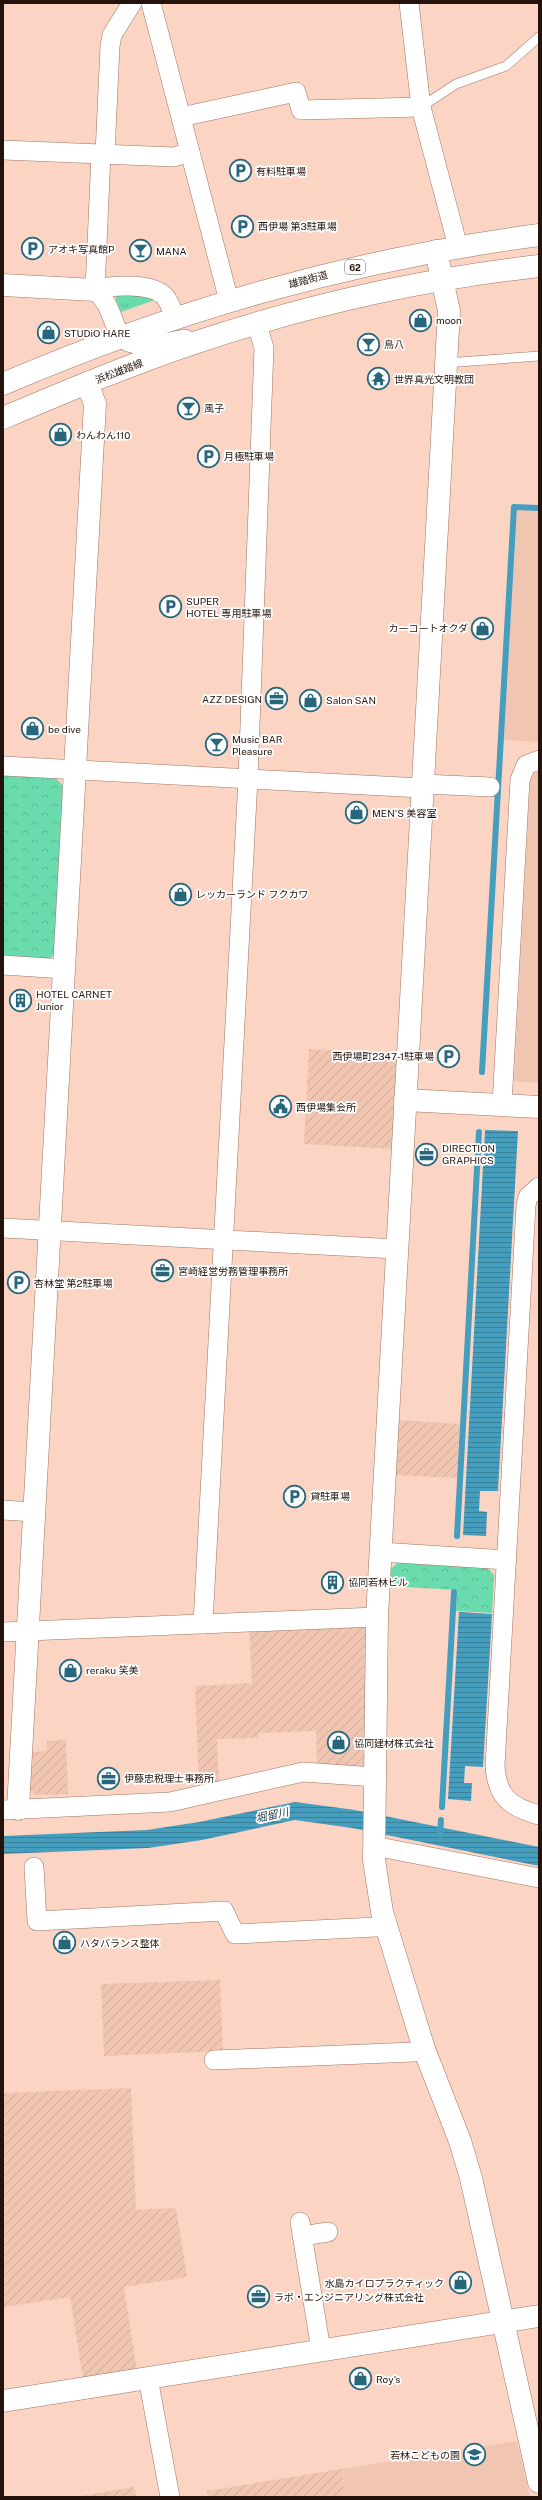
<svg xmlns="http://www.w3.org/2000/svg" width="542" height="2500" font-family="'Public Sans','Noto Sans JP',sans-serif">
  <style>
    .built { fill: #f0c5b2 }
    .industrial { fill: url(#industrial-furrows) }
    .grass { fill: url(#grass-tufts) }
    .park { fill: url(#park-crowns) }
    .water { fill: url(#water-rules) }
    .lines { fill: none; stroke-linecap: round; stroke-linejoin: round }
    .stream { stroke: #459ebd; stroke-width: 6 }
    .lane-casing { stroke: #9f7461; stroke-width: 10 }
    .street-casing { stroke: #9f7461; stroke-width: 20 }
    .secondary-casing { stroke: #9f7461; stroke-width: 23 }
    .primary-casing { stroke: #9f7461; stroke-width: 23 }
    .lane { stroke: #fff; stroke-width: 9 }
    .street { stroke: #fff; stroke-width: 19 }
    .secondary { stroke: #fff; stroke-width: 22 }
    .primary { stroke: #fff; stroke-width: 22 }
    .labels { text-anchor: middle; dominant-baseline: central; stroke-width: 3.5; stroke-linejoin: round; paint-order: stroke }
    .shield { fill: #fff; stroke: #665a55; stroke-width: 1 }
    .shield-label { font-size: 9px; font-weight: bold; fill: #24130c }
    .poi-label { font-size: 10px; fill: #24130c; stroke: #fff; text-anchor: start }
    .street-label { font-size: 10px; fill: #24130c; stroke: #fff }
    .water-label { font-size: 11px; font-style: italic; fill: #29454f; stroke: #fff }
  </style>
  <defs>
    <pattern id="industrial-furrows" width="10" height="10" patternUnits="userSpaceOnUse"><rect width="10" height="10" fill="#f0c5b2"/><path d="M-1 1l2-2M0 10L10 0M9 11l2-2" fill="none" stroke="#cea898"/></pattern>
    <pattern id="grass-tufts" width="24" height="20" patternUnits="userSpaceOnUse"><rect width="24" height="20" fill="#69dbad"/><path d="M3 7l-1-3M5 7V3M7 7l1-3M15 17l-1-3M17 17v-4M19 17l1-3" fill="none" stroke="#5bbb94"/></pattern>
    <pattern id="park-crowns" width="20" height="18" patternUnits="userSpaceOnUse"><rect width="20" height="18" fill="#69dbad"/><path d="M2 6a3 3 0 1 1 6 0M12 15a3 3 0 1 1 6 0" fill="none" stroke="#5bbb94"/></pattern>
    <pattern id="water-rules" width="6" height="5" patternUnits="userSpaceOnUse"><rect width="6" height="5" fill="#459ebd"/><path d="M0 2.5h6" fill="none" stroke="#398098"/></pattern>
  </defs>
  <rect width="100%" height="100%" fill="#fbd4c4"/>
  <g class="built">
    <polygon points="517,510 539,511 539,742 504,740"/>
    <polygon points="539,771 539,1083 514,1081 530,781 533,773"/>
    <polygon points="517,2441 530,2497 345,2497 341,2469"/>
  </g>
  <g class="industrial">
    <polygon points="309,1049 397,1054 392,1149 304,1144"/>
    <polygon points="398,1420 460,1424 457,1478 395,1475"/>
    <polygon points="361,1624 366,1629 365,1767 317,1765 316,1731 258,1733 258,1738 217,1739 219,1782 199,1786 195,1686 252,1683 249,1629"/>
    <polygon points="66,1740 68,1794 36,1795 29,1788 31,1752 47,1751 47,1741"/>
    <polygon points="220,1980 223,2051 104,2056 101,1984"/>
    <polygon points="131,2088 136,2210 176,2208 187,2277 124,2287 137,2370 83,2379 70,2297 3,2307 3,2093"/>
    <polygon points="341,2469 345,2497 208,2497 207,2491"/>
    <polygon points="134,2487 136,2497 75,2497"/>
  </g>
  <polygon class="grass" points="142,293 155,300 121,312 116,300 116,294"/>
  <g class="park">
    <polygon points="3,774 54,776 63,786 54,955 44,963 3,961"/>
    <polygon points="398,1562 487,1567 494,1575 492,1613 456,1611 457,1590 389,1586 390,1570"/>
  </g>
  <g class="water">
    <polygon points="485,1130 518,1131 498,1491 480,1491 479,1511 487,1512 486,1536 463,1535"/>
    <polygon points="459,1612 492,1614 483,1767 465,1766 464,1783 472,1783 471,1801 448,1799"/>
    <polygon points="295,1802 355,1810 539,1847 539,1866 352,1828 295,1820 202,1840 148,1848 3,1854 3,1836 147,1830 199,1822"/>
  </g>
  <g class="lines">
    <g class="stream">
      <polyline points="482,1072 514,507 539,508"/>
      <polyline points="457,1536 479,1132"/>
      <polyline points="442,1807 454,1592"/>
      <polyline points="440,1835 441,1820"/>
    </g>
    <defs>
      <g id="lane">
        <polyline points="421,107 456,84 506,66 539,37"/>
        <polyline points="446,363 539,356"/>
      </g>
      <g id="street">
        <polyline points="151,3 229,301"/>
        <polyline points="409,3 421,107 458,247"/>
        <polyline points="181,117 296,92 301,110 421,107"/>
        <polyline points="3,150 174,157 190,152"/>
        <polyline points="105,154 110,46 112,35 132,3"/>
        <path d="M95 290C112 306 110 317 120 335 130 352 169 342 185 339"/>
        <polyline points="95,290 101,154"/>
        <path d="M95 290C111 285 148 283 162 294 169 299 172 310 175 318"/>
        <polyline points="3,766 422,788"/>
        <polyline points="423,784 490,787"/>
        <polyline points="3,965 64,969"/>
        <polyline points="502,1105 520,780 526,765 539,760"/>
        <path d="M539 1187 528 1197 526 1205 495 1766C497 1797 510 1807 539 1815"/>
        <polyline points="3,1228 397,1249"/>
        <polyline points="3,1510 33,1512"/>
        <polyline points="380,1552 507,1560"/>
        <polyline points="203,1624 248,779 264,348 257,324"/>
        <polyline points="3,1632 377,1617"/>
        <polyline points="3,1810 170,1802 303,1772 375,1777"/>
        <polyline points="374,1846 539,1878"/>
        <polyline points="34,1867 37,1921 224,1911 235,1934 376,1927 386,1924"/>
        <polyline points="214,2060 414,2052 424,2049"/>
        <polyline points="300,2222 321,2350"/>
        <polyline points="302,2236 328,2232"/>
        <polyline points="148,2378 170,2497"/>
      </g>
      <g id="secondary">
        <polyline points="436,251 449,311 377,1617 374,1860 382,1912 424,2049 460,2141 471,2178 539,2482"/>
        <polyline points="3,285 95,290"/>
        <polyline points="405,1100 539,1107"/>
        <polyline points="18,1809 95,404 87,383"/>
        <polyline points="3,2401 539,2316"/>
      </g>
      <g id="primary">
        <path d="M3 384C178 309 351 260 539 235"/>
        <path d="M3 418C67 391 131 364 197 342 308 305 423 279 539 266"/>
      </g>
    </defs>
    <use href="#lane" class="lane-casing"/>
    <use href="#street" class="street-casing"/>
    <use href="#secondary" class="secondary-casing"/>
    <use href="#primary" class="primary-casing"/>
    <use href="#lane" class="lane"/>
    <use href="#street" class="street"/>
    <use href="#secondary" class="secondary"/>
    <use href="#primary" class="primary"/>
  </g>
  <defs>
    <symbol id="parking-ring" viewBox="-11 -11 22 22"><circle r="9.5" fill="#fff" stroke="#28667c" stroke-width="1.5"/><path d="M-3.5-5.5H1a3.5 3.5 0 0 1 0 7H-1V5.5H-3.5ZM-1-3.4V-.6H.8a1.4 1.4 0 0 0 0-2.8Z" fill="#28667c"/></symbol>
    <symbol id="bar-ring" viewBox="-11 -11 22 22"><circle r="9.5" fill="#fff" stroke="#28667c" stroke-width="1.5"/><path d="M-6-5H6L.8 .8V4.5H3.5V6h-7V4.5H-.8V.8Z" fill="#28667c"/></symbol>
    <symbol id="shop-ring" viewBox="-11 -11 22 22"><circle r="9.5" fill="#fff" stroke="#28667c" stroke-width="1.5"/><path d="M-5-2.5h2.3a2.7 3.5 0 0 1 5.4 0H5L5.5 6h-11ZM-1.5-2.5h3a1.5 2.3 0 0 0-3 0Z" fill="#28667c"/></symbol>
    <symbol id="temple-ring" viewBox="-11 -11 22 22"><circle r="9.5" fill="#fff" stroke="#28667c" stroke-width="1.5"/><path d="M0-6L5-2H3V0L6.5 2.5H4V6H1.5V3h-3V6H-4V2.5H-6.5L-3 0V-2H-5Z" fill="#28667c"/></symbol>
    <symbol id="office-ring" viewBox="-11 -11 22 22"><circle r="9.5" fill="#fff" stroke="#28667c" stroke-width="1.5"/><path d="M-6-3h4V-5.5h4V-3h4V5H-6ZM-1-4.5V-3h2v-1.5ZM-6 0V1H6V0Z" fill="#28667c"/></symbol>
    <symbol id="building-ring" viewBox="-11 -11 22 22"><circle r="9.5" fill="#fff" stroke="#28667c" stroke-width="1.5"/><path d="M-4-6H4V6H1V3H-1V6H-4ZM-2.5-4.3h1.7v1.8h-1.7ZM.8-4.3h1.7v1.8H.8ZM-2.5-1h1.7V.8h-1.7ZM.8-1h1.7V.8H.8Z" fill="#28667c"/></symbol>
    <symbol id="civic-ring" viewBox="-11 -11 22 22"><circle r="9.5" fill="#fff" stroke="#28667c" stroke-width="1.5"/><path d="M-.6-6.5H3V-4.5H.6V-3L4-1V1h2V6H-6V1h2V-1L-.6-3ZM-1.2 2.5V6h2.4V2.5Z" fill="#28667c"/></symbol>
    <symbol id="school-ring" viewBox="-11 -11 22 22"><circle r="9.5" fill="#fff" stroke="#28667c" stroke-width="1.5"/><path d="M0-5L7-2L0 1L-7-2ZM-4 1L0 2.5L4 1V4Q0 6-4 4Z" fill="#28667c"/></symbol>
  </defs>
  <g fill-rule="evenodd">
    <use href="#parking-ring" x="228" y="158" width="25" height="25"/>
    <use href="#parking-ring" x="230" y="214" width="25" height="25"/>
    <use href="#parking-ring" x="20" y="236" width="25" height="25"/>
    <use href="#bar-ring" x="128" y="238" width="25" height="25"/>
    <use href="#shop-ring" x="408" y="308" width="25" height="25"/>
    <use href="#shop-ring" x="36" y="320" width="25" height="25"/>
    <use href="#bar-ring" x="356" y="332" width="25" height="25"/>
    <use href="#temple-ring" x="366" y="366" width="25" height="25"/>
    <use href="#bar-ring" x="176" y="396" width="25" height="25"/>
    <use href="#shop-ring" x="48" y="422" width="25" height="25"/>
    <use href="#parking-ring" x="196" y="444" width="25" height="25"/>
    <use href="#parking-ring" x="158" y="594" width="25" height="25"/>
    <use href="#shop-ring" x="470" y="616" width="25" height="25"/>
    <use href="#office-ring" x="264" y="686" width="25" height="25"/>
    <use href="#shop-ring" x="298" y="688" width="25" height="25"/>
    <use href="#shop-ring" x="20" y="716" width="25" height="25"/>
    <use href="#bar-ring" x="204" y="732" width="25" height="25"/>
    <use href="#shop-ring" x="344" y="800" width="25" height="25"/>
    <use href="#shop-ring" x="168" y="882" width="25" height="25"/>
    <use href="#building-ring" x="8" y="988" width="25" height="25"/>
    <use href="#parking-ring" x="436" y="1044" width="25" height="25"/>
    <use href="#civic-ring" x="268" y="1094" width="25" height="25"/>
    <use href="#office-ring" x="414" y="1142" width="25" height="25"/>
    <use href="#office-ring" x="150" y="1258" width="25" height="25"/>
    <use href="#parking-ring" x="6" y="1270" width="25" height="25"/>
    <use href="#parking-ring" x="282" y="1484" width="25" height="25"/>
    <use href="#building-ring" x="320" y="1570" width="25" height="25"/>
    <use href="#shop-ring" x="58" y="1658" width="25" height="25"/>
    <use href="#shop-ring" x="326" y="1730" width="25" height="25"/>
    <use href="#office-ring" x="96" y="1766" width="25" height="25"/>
    <use href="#shop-ring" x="52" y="1930" width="25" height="25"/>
    <use href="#shop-ring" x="448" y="2270" width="25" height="25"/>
    <use href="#office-ring" x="246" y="2284" width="25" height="25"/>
    <use href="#shop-ring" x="348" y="2366" width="25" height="25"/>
    <use href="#school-ring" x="462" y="2442" width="25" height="25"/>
  </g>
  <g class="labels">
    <rect class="shield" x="345" y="260" width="20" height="14" rx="3"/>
    <g class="shield-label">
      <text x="355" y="267">62</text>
    </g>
    <g class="poi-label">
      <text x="256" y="171">有料駐車場</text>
      <text x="258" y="226">西伊場 第3駐車場</text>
      <text x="48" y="249">アオキ写真館P</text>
      <text x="156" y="251">MANA</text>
      <text x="436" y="320">moon</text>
      <text x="64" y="333">STUDiO HARE</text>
      <text x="384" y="344">鳥八</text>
      <text x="394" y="379">世界真光文明教団</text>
      <text x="204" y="408">風子</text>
      <text x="76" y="435">わんわん110</text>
      <text x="224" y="456">月極駐車場</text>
      <text x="186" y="601">SUPER<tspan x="186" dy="12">HOTEL 専用駐車場</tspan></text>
      <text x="468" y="628" text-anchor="end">カーコートオクダ</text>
      <text x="262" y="699" text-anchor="end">AZZ DESIGN</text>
      <text x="326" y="700">Salon SAN</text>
      <text x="48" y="729">be dive</text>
      <text x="232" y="739">Music BAR<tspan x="232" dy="12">Pleasure</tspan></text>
      <text x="372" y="813">MEN'S 美容室</text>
      <text x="196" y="894">レッカーランド フクカワ</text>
      <text x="36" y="994">HOTEL CARNET<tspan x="36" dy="12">Junior</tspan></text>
      <text x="434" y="1056" text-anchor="end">西伊場町2347-1駐車場</text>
      <text x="296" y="1107">西伊場集会所</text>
      <text x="442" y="1148">DIRECTION<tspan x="442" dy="12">GRAPHICS</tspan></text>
      <text x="178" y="1271">宮崎経営労務管理事務所</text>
      <text x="34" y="1283">杏林堂 第2駐車場</text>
      <text x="310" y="1496">貸駐車場</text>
      <text x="348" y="1582">協同若林ビル</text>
      <text x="86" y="1670">reraku 笑美</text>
      <text x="354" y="1743">協同建材株式会社</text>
      <text x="124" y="1778">伊藤忠税理士事務所</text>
      <text x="80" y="1943">ハタバランス整体</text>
      <text x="444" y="2283" text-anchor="end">水島カイロプラクティック</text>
      <text x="274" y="2297">ラボ・エンジニアリング株式会社</text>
      <text x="376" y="2379">Roy's</text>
      <text x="460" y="2455" text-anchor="end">若林こどもの園</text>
    </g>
    <g class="street-label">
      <text transform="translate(308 279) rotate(-15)">雄踏街道</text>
      <text transform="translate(119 371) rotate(-21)">浜松雄踏線</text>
    </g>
    <g class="water-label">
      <text transform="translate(272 1815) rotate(-12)">堀留川</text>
    </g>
  </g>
  <rect width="542" height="2500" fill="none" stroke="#24130c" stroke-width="8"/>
</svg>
